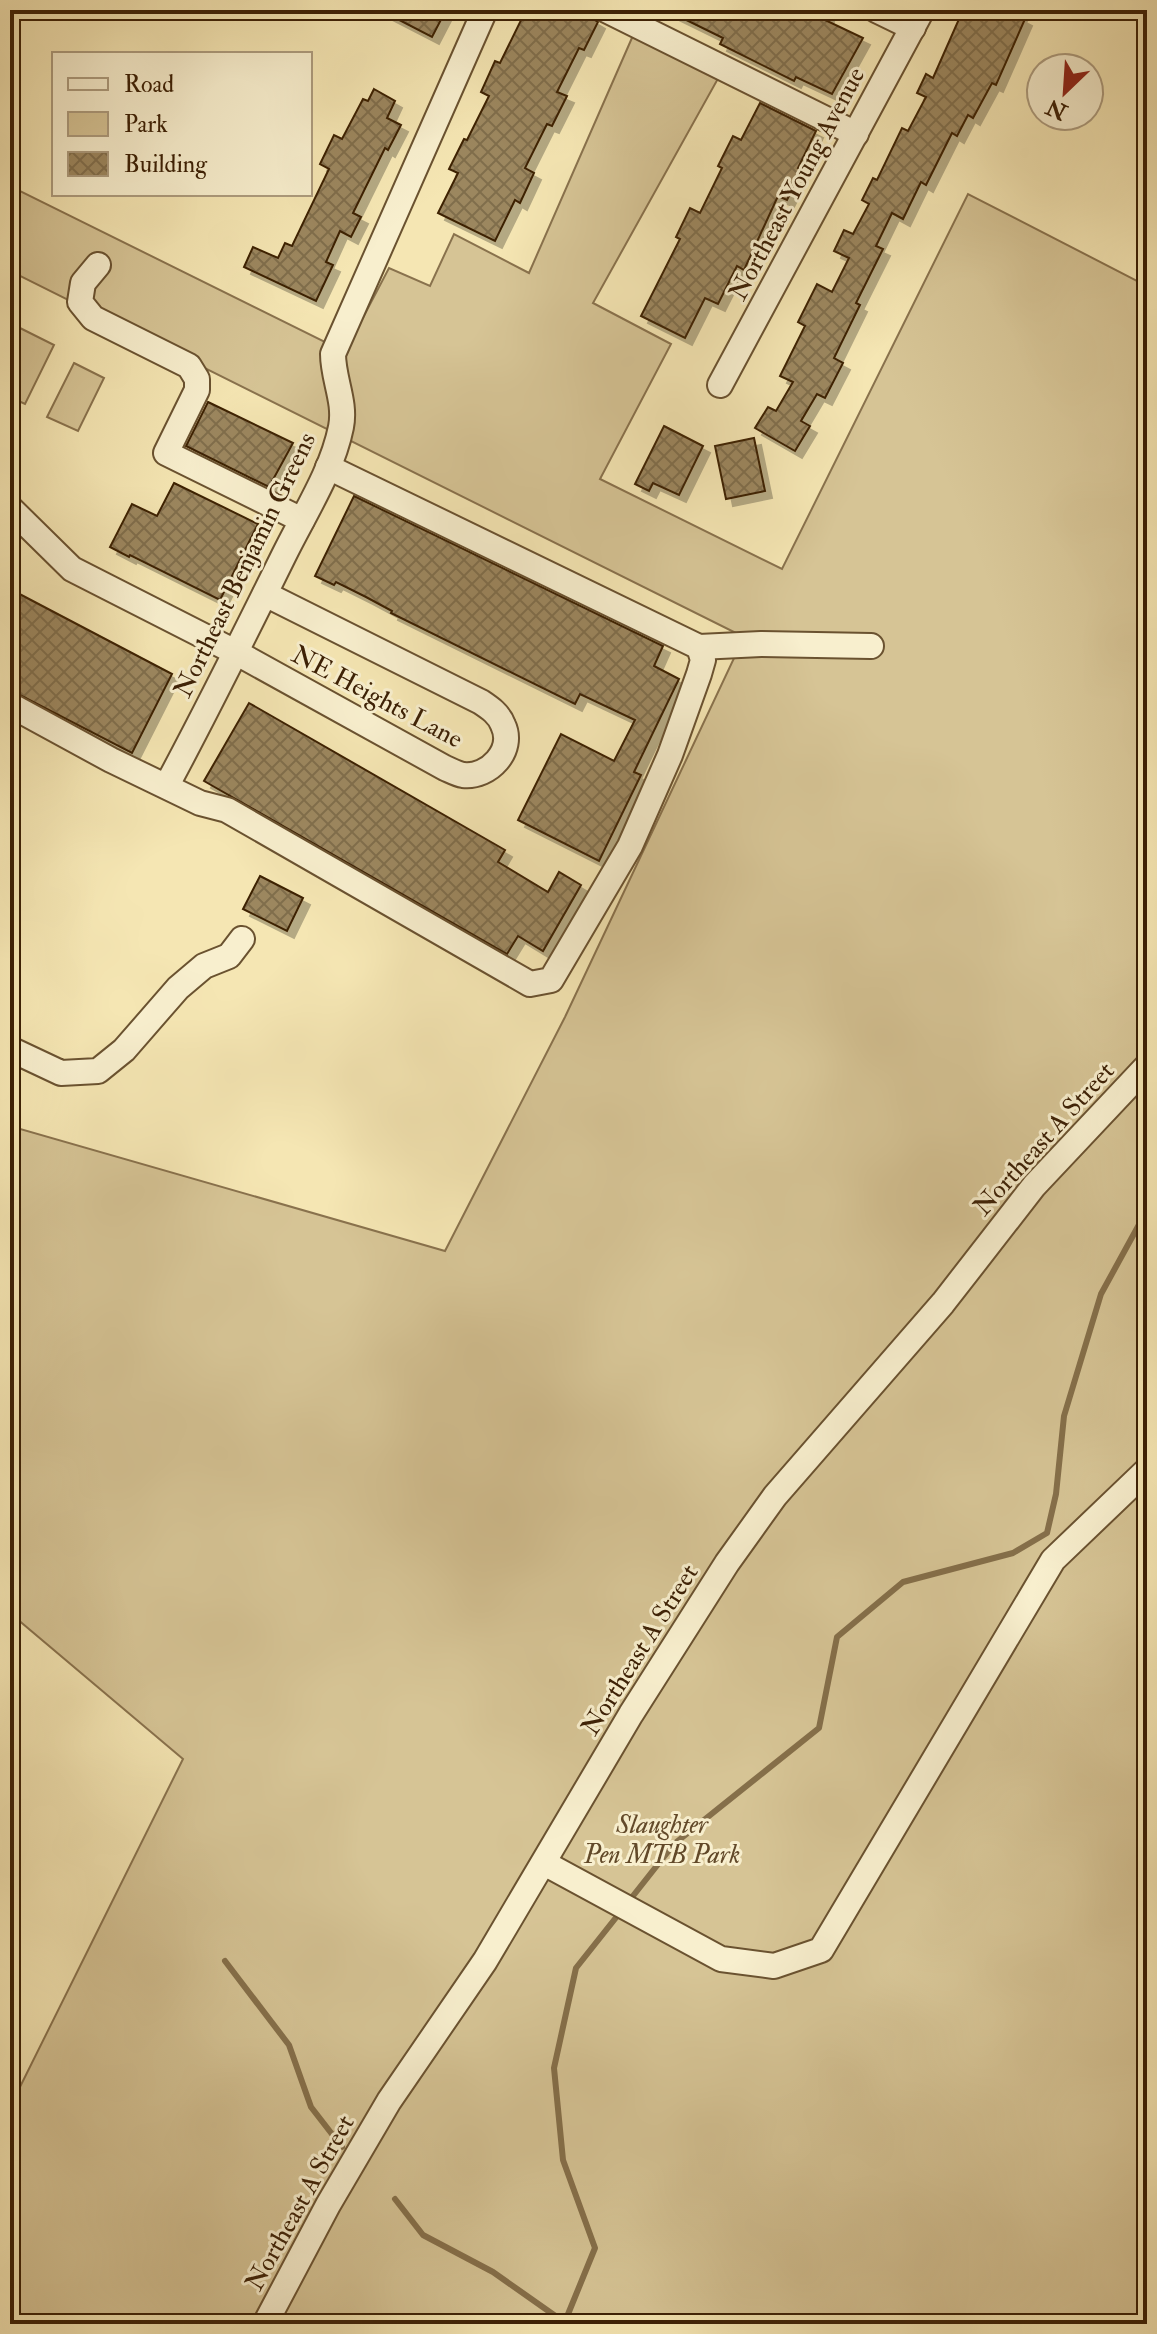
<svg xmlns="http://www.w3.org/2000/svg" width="1157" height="2334" font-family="'IM FELL Double Pica',serif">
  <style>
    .park { fill: #d6c495; stroke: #89724d; stroke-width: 2 }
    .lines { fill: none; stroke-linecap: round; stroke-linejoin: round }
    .stream { stroke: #856f4a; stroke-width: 6 }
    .building { fill: url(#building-cross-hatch); stroke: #3c2005; stroke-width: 2; filter: url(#shadow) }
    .minor-casing { stroke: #6a5230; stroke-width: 28 }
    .minor { stroke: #f8efce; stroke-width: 24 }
    .labels { text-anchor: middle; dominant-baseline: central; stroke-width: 6; stroke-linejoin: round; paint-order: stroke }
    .street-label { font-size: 26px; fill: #3c2005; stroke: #f8efce }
    .park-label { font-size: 26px; font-style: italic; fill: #624929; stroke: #f8efce }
  </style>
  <defs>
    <pattern id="building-cross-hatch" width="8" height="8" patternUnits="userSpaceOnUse" patternTransform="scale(2)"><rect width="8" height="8" fill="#9c875f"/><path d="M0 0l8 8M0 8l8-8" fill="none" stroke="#806e4c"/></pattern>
    <filter id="shadow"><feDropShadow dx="7" dy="7" stdDeviation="0" flood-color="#0004"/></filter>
  </defs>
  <rect width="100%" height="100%" fill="#f5e6b3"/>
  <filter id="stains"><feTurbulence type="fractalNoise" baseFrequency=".0025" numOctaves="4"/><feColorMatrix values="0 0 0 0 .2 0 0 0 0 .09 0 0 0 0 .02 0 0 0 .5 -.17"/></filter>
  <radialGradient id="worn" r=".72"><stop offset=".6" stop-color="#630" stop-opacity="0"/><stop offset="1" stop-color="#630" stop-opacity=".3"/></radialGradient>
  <g class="park">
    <polygon points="635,31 720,75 593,303 671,344 600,479 782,569 968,194 1147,286 1147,2324 10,2324 10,2107 183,1759 10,1613 10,1126 445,1251 565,1017 744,637 10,271 10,186 345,352 389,268 430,286 454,234 529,273"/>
    <polygon points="10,323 54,345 25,404 10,397"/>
    <polygon points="74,363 104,378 78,431 47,417"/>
  </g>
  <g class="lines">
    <g class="stream">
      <polyline points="629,1901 674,1844 819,1728 837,1637 903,1582 1013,1553 1047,1533 1056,1494 1064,1416 1101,1294 1147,1210"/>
      <polyline points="225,1961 289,2045 311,2107 342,2147"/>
      <polyline points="395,2199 423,2235 493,2272 564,2322"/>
      <polyline points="564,2324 595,2248 563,2160 554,2068 576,1968 622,1910"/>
    </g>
  </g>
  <g class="building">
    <polygon points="380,10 446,10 432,37"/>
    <polygon points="526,10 578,10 598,22 584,50 579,48 557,92 567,96 552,126 547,124 525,168 534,173 520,203 515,200 495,241 438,213 458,173 449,169 464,139 467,140 489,96 481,92 495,61 500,63"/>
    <polygon points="666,10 817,10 827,15 825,20 863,38 832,94 796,77 794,81 720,44 723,38"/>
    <polygon points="963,10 1022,10 1019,16 1025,19 996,85 992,83 973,118 968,115 957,136 952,133 926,185 921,182 903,219 892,213 876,246 883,249 856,303 860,305 834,358 843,363 825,398 817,394 801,421 810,426 795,451 755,428 768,407 776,411 793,382 780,376 805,326 798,322 817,284 832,292 849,258 834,251 844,230 853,234 869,204 862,200 873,178 877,180 902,128 908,131 926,97 917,93 926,74 933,78"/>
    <polygon points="374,89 395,101 387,118 401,125 388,150 385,148 353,213 361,217 351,237 340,231 326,262 333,265 316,301 244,267 253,247 278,258 285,243 292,246 329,169 320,164 334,135 342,139 363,99 368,101"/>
    <polygon points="760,103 816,131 798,168 802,170 787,200 778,196 744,270 737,266 718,304 705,298 685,338 641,316 680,239 676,237 690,208 700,213 722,168 718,166 733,136 741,140"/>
    <polygon points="208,402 293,443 269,487 186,446"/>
    <polygon points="664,426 703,446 679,495 653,483 649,491 635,484"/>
    <polygon points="754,438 765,491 726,499 715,446"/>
    <polygon points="174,483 258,524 220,600 130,555 129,557 110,547 132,504 157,516"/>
    <polygon points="354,496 663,646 654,666 679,679 634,772 641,775 599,861 518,820 561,734 614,761 635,720 580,694 575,704 391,613 392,611 366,597 336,582 334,585 315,576"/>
    <polygon points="10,589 172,674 132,753 10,690"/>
    <polygon points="249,703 505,850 498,862 548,892 559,872 581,885 543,951 518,936 507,954 204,781"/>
    <polygon points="260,876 303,898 287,931 243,909"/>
  </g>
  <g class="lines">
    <defs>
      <g id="minor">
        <polyline points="606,10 856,134"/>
        <polyline points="876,10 913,28"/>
        <polyline points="98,265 83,283 80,302 93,318 189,366 197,379 197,390 166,453 302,520"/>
        <polyline points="720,385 922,10"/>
        <path d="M10 508 72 569 237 653 445 768C450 770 457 774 463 775 489 778 515 750 503 725 499 714 490 708 481 702L265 594"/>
        <polyline points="699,647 761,644 871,646"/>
        <polyline points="10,705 111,760 200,803 227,810 530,984 551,980 630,846 670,755 699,674 703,660 699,647 328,467"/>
        <path d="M167 785C208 709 246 632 284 555 304 514 332 472 341 427 346 402 333 379 333 354L485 10"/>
        <polyline points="10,1049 61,1073 98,1071 124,1050 178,988 204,966 229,956 242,939"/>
        <polyline points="544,1863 721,1959 774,1966 821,1950 1053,1560 1147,1470"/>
        <polyline points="265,2324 328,2205 389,2101 485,1961 631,1714 727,1563 775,1496 943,1303 1034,1186 1147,1066"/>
      </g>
    </defs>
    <use href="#minor" class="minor-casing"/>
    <use href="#minor" class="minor"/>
  </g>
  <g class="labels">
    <g class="street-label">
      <text transform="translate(797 184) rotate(-62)">Northeast Young Avenue</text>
      <text transform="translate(245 565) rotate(-64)">Northeast Benjamin Greens</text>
      <text transform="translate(377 697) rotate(28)">NE Heights Lane</text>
      <text transform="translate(1044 1139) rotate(-48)">Northeast A Street</text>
      <text transform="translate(640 1650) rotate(-58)">Northeast A Street</text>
      <text transform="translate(300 2203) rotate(-61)">Northeast A Street</text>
    </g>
    <g class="park-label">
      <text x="662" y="1825">Slaughter<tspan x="662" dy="30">Pen MTB Park</tspan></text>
    </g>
  </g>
  <rect width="1157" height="2334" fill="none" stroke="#f5e6b3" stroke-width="40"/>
  <rect x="12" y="12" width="1133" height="2310" fill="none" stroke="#3c2005" stroke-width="4"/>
  <rect x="20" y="20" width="1117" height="2294" fill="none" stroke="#3c2005" stroke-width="2"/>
  <rect x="52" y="52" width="260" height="144" fill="#f8efce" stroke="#ad9c7e" stroke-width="2"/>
  <rect x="68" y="78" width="40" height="12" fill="#f8efce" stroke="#ad9c7e" stroke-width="2"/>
  <text x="124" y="92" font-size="24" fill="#3c2005">Road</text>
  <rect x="68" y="112" width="40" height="24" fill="#d6c495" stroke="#ad9c7e" stroke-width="2"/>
  <text x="124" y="132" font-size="24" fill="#3c2005">Park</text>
  <rect x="68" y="152" width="40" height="24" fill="url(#building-cross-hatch)" stroke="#ad9c7e" stroke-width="2"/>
  <text x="124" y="172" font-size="24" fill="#3c2005">Building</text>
  <g transform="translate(1065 92) rotate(205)"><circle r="38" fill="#f8efce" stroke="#ad9c7e" stroke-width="2"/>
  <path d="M0-6L14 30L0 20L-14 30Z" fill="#8f2418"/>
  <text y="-12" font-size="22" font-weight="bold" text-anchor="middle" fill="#3c2005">N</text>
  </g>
  <rect width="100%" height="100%" filter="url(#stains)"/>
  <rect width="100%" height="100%" fill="url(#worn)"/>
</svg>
